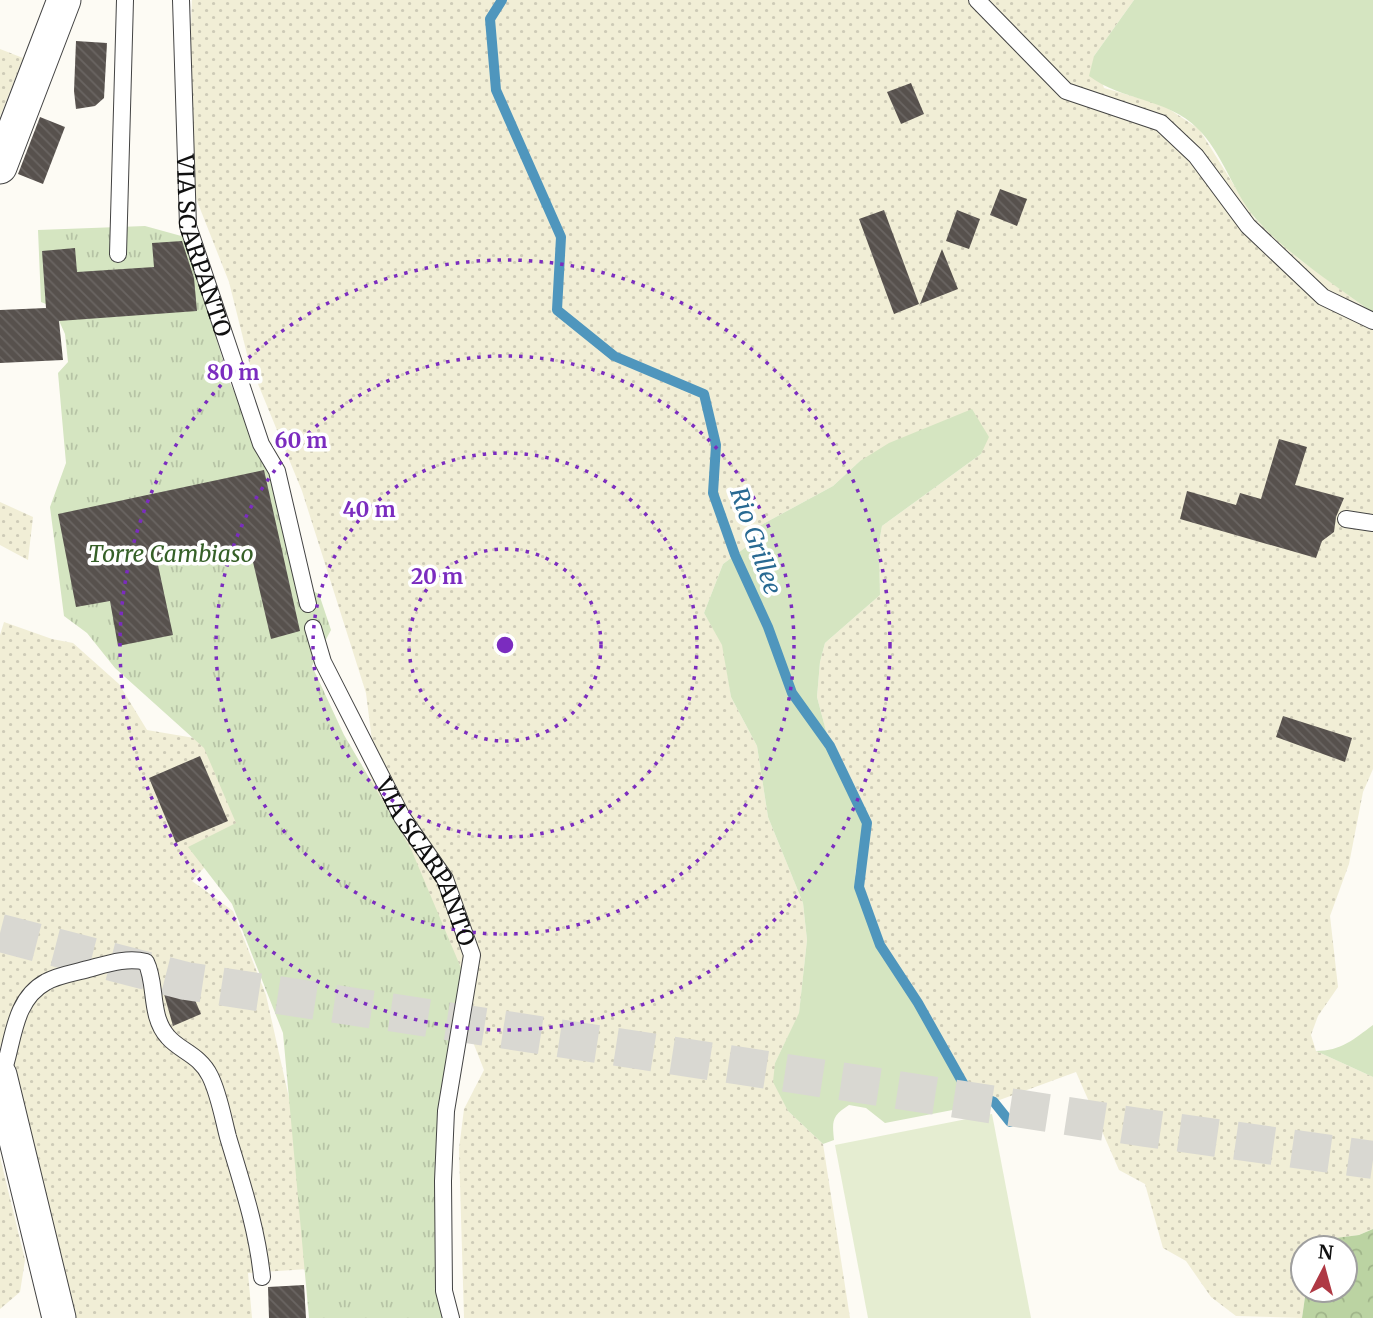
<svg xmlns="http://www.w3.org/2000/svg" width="1373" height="1318" font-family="Merriweather,serif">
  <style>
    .farmland { fill: url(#farmland-dots) }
    .grass { fill: #d5e5c1 }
    .forest { fill: url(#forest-crowns) }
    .park { fill: url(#park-tufts) }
    .pitch { fill: #e5edd1 }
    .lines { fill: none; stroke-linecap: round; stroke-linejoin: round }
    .stream { stroke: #4f96bd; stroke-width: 10 }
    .building { fill: url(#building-back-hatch) }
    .highway-tunnel { stroke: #d9d8d2; stroke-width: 38; stroke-dasharray: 38 19; stroke-linecap: butt }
    .lane-casing { stroke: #434343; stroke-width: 18 }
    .street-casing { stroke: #434343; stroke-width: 35 }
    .lane { stroke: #fff; stroke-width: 16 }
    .street { stroke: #fff; stroke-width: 33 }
    .ring { fill: none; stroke: #7b2cbf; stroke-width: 3.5; stroke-dasharray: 3.5 7 }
    .labels { text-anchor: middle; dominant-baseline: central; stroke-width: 7; stroke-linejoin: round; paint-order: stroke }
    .street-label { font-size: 23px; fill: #101010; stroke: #fff }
    .park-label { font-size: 23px; font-style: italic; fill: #366028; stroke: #fff }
    .water-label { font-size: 24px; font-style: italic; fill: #286992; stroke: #fff }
    .centre { fill: #7b2cbf; stroke: #fff; stroke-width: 3.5 }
    .ring-label { font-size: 21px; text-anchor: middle; font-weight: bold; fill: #7b2cbf; stroke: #fff; stroke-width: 7; stroke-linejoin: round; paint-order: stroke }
  </style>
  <defs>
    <pattern id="farmland-dots" width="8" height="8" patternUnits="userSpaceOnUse" patternTransform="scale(1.75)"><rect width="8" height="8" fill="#f1eed6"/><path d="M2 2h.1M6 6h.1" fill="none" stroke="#cecbb7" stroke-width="1.8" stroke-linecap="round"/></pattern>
    <pattern id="forest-crowns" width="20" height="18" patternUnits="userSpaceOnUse" patternTransform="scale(1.75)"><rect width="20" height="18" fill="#bbd3a2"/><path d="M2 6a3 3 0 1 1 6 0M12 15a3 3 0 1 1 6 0" fill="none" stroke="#a0b48a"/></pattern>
    <pattern id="park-tufts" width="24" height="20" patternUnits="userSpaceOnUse" patternTransform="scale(1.75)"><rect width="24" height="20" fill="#d5e5c1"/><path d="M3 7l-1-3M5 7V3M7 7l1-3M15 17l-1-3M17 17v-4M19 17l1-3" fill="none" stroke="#b6c3a5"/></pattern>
    <pattern id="building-back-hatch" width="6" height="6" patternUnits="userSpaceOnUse" patternTransform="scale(1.75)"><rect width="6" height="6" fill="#57514d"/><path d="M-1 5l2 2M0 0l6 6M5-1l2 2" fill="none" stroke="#6a6562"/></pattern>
  </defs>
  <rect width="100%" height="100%" fill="#fdfbf4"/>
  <g class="farmland">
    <polygon points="192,0 1134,0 1094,56 1104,88 1163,105 1199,129 1255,219 1299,259 1373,313 1373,769 1363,792 1349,864 1330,916 1338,987 1318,1016 1311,1035 1316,1051 1373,1077 1373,1229 1359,1235 1329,1239 1321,1248 1303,1248 1303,1290 1306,1290 1302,1318 1236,1316 1211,1297 1186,1261 1163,1248 1145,1184 1119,1170 1076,1072 994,1102 968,1092 918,1003 880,945 855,874 867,823 830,746 817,697 820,662 825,643 880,595 879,543 882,526 981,454 860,461 833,486 752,530 746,547 723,564 704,613 723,645 731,697 757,746 768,817 803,903 807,940 799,1014 775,1063 788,1111 823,1144 850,1318 464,1318 459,1149 464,1109 484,1070 374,790 367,766 372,741 366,693 302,491 249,362 229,282 186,173"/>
    <polygon points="0,49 23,58 0,117"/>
    <polygon points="0,502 33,517 28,560 0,545"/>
    <polygon points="4,622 52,639 73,643 119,684 147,730 212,741 242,812 233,836 192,881 233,911 266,995 291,1107 308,1269 248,1273 252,1318 75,1318 0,1045 0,635"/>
    <polygon points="0,1157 25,1260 20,1292 0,1309"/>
  </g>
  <g class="grass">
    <path d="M1134 0H1373V313C1334 284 1289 256 1256 219 1234 194 1222 152 1198 129 1168 98 1122 101 1089 76L1094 56Z"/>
    <path d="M972 409 989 437 981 454 882 526 879 543 880 595 825 643 820 662 817 697 830 746 867 823 855 874 880 945 918 1003 968 1092 994 1102 885 1123 866 1108 849 1105C832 1116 832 1120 834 1140L823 1144 788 1111 773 1082 775 1063 799 1013 807 940 803 903 768 817 757 746 731 697 722 645 704 613 723 564 746 547 752 530 833 486 860 461 889 443Z"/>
    <path d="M1373 1025V1077L1316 1051C1341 1051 1354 1039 1373 1025Z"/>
  </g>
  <polygon class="forest" points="1373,1229 1373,1318 1302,1318 1306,1290 1345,1290 1345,1248 1321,1248 1328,1239 1359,1235"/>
  <polygon class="park" points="145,226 185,237 230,383 266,458 297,584 319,594 331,630 312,666 344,735 411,849 461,968 442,1096 445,1318 309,1318 283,1033 232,904 188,847 236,823 204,748 115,668 87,633 64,616 50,507 66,463 58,373 68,362 65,334 53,307 41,302 38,230"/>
  <polygon class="pitch" points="992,1114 1031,1318 868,1318 835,1145"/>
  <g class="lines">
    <polyline class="stream" points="502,0 490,19 496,90 561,237 557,310 614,356 704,394 716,445 713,493 735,555 768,627 792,693 830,746 867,823 859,887 880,945 918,1003 968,1092 994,1102 1010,1122"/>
  </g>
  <g class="building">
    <polygon points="76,41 107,43 104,98 95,106 76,109 74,91"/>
    <polygon points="911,83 924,114 901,124 887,92"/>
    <polygon points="40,117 65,127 43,184 18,174"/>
    <polygon points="1000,189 1027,199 1017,226 990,215"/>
    <polygon points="884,210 919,304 894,314 859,219"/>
    <polygon points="957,210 980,219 969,249 946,241"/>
    <polygon points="182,241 194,278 197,311 59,321 63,360 0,363 0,310 46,308 42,251 75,248 77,272 154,267 152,243"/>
    <polygon points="942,249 958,289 920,304"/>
    <polygon points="1279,439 1307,447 1295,485 1344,498 1336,517 1334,532 1322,541 1316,558 1180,519 1187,491 1236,505 1240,493 1261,499"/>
    <polygon points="264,470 300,631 271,639 249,545 158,565 173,635 118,646 110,601 76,607 58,514"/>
    <polygon points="1283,716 1352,738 1345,762 1276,737"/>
    <polygon points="200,756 228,821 176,843 149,778"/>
    <polygon points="188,984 201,1014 173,1026 164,994"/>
    <polygon points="304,1285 306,1318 269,1318 268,1287"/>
  </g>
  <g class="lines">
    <polyline class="highway-tunnel" points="0,933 186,981 1146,1128 1373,1160"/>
    <defs>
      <g id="lane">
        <path id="s1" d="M181 0 188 226 261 444 277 471 308 604"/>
        <polyline points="977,0 1066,91 1161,123 1196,156 1248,226 1323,297 1373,321"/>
        <polyline points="118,254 125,0"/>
        <polyline points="1346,519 1373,523"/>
        <path id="s2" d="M313 628 323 662 402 817 445 879 472 955 446 1111 443 1181 444 1291 451 1318"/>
        <path d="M1 1078C14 1046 11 1001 46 982 58 975 74 973 88 969 107 964 127 957 146 962 157 984 149 1016 168 1037 180 1051 200 1055 210 1076 219 1094 223 1118 228 1137 242 1184 257 1228 262 1277"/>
      </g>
      <g id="street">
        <polyline points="0,167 64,0"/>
        <polyline points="0,1075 59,1318"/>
      </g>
    </defs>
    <use href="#lane" class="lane-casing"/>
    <use href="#street" class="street-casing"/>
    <use href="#lane" class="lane"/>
    <use href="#street" class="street"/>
  </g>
  <g class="ring">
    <circle cx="505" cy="645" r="96"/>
    <circle cx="505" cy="645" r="192"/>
    <circle cx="505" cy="645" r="289"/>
    <circle cx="505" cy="645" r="385"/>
  </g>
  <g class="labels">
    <g class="street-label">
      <text stroke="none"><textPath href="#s1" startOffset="248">VIA SCARPANTO</textPath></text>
      <text stroke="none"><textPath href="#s2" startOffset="261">VIA SCARPANTO</textPath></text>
    </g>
    <g class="park-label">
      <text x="171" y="553">Torre Cambiaso</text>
    </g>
    <g class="water-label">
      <text transform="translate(756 541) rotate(71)">Rio Grillee</text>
    </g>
  </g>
  <circle cx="505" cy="645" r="10" class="centre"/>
  <g class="ring-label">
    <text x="233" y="380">80 m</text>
    <text x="301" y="448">60 m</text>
    <text x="369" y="517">40 m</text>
    <text x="437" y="584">20 m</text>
  </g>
  <g transform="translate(1324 1269) rotate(6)"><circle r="33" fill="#ffffff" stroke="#9f9f9f" stroke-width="2"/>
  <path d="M0-5L12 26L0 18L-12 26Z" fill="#af3944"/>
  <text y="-10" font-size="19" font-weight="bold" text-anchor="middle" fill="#101010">N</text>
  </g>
</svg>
